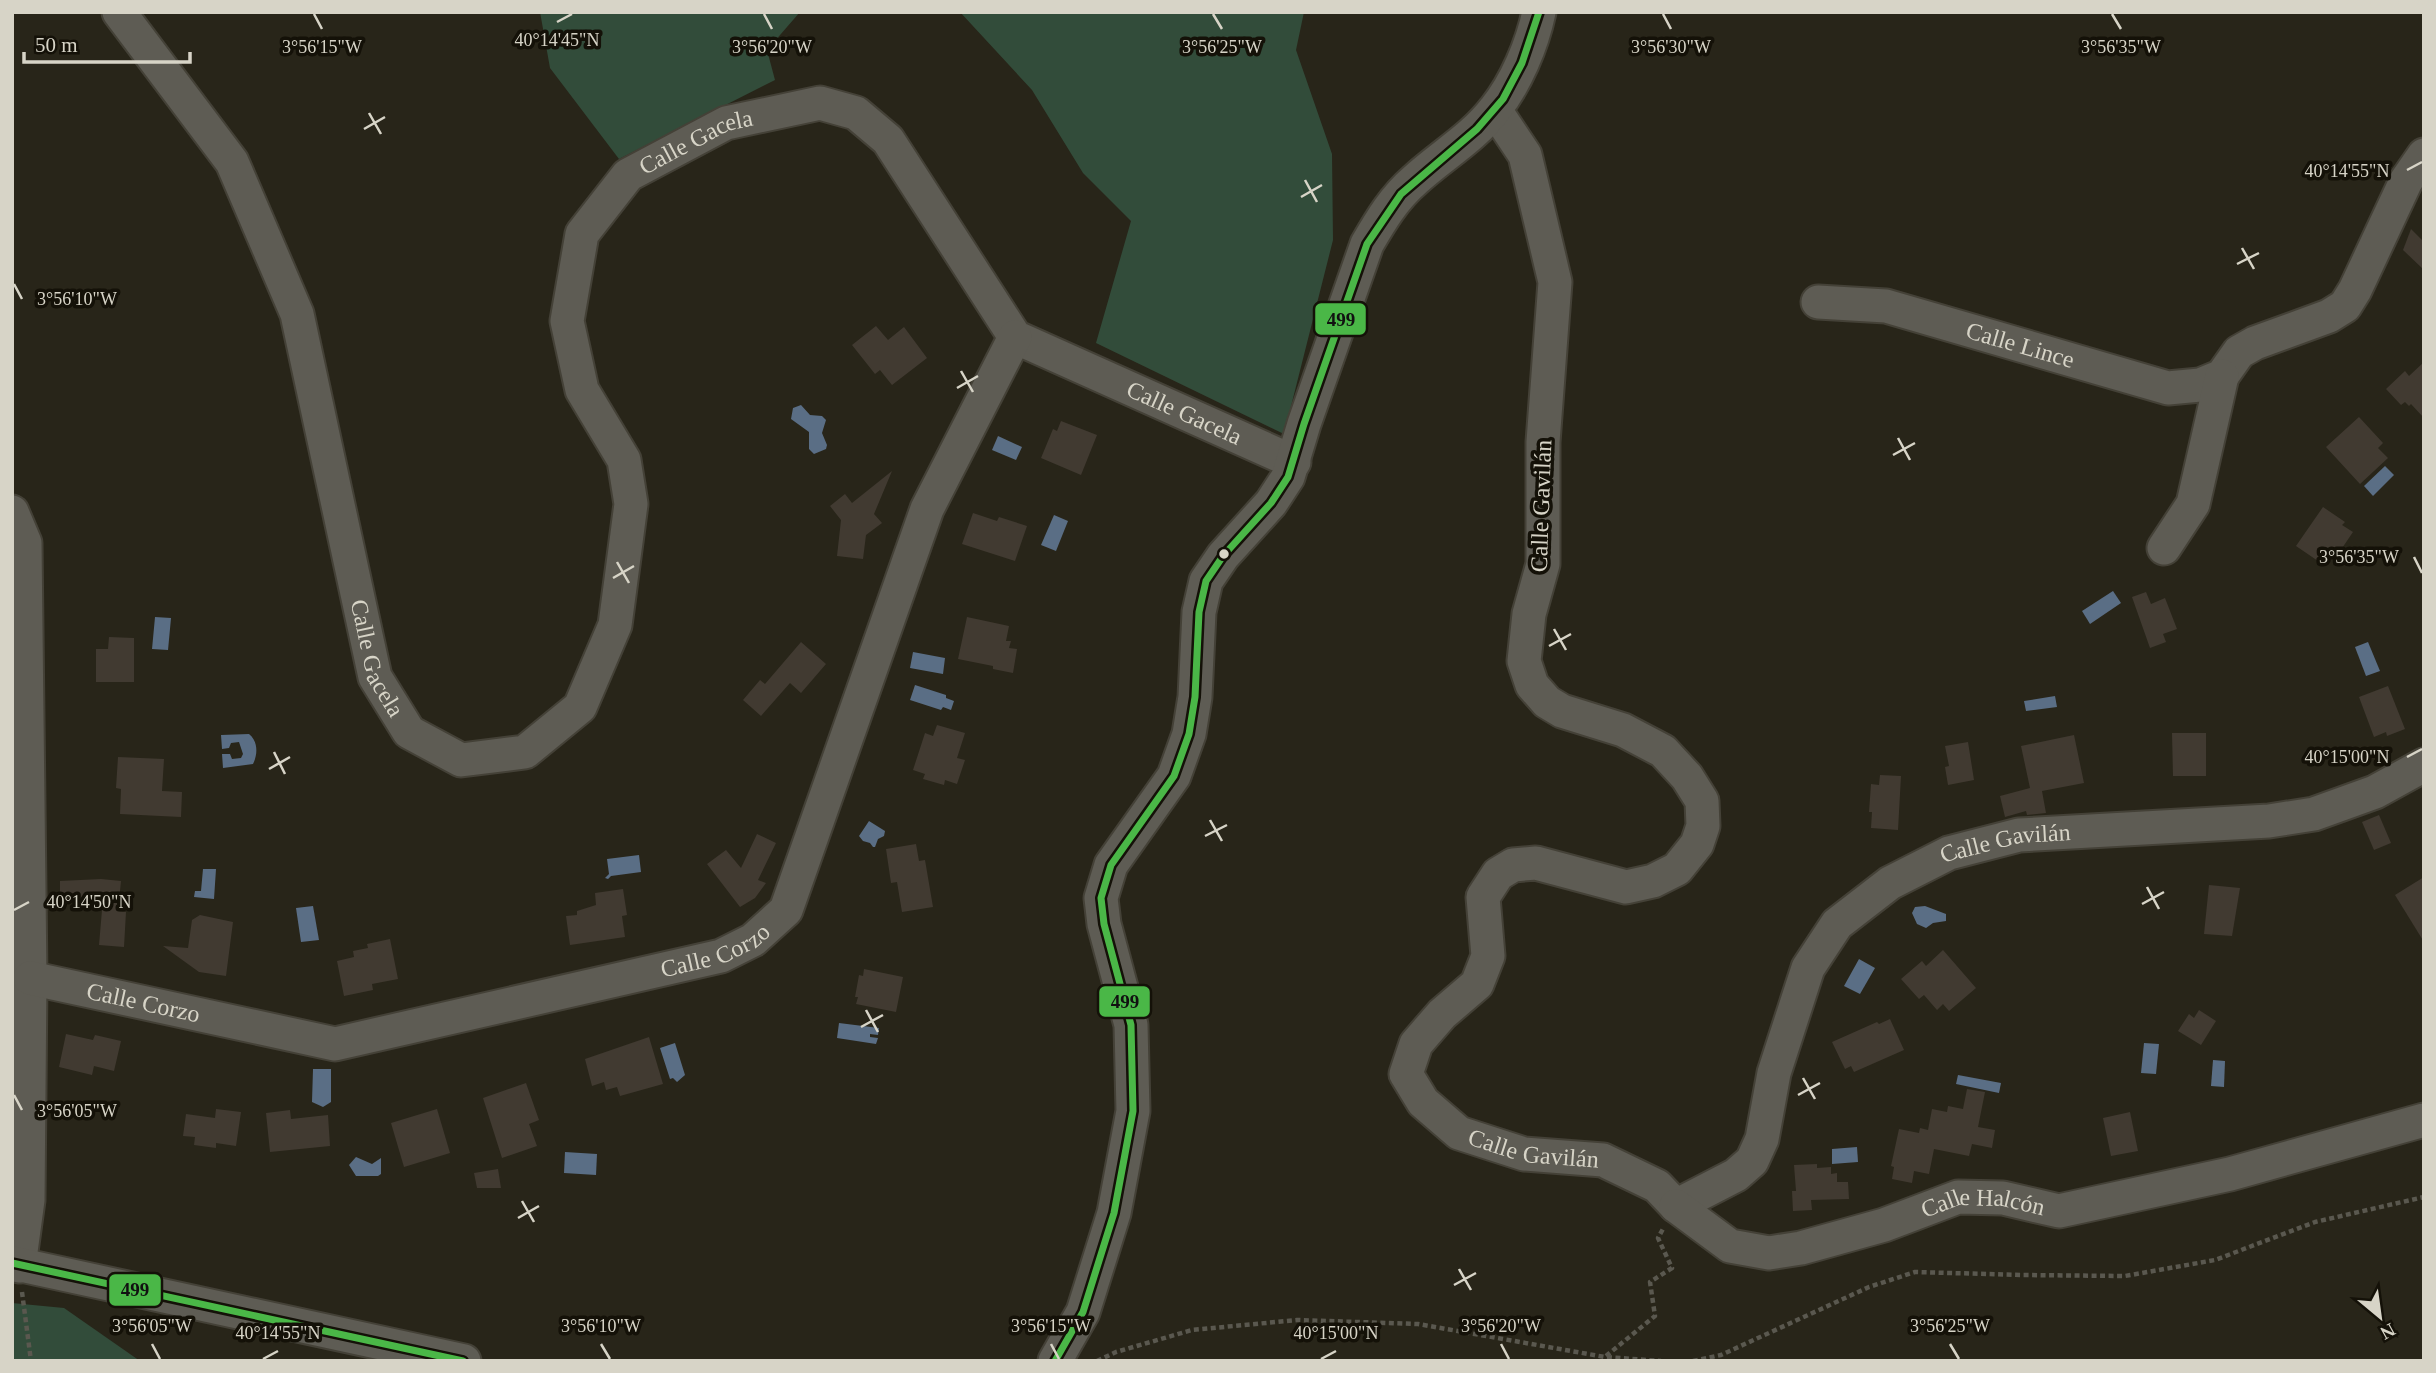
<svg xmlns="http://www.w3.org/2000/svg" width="2436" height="1373" font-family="Georgia,serif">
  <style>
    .green { fill: #324c3a }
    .water { fill: #5a6e85 }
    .building { fill: #413a31 }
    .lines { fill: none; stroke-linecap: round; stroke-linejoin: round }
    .minor-casing { stroke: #444137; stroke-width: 37 }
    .path { stroke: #5a584f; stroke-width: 4.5; stroke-dasharray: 5 3.5; stroke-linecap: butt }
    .minor { stroke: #5e5c54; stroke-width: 33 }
    .bus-1-casing { stroke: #141108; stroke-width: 12 }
    .bus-1 { stroke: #4ab747; stroke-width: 7 }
    .ticks { fill: none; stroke: #d7d4c7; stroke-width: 2.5 }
    .bus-dot { fill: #d7d4c7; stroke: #141108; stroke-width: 2.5 }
    .labels { text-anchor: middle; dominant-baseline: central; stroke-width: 7; stroke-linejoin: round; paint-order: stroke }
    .street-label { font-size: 24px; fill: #d7d4c7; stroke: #141108 }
    .ticks-label { font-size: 18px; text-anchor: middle; fill: #d7d4c7; stroke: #141108; stroke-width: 7; stroke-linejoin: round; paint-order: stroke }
    .line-badge { stroke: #141108; stroke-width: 2.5 }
    .pale-badge-label { font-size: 19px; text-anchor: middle; font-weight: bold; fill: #111 }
  </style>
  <rect width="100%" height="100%" fill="#282519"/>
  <g class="green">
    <polygon points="540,12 800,12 767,50 775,80 619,159 550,68"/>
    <polygon points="960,12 1304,12 1296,50 1332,154 1333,240 1284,434 1096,343 1131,221 1083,173 1032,90"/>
    <polygon points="12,1303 64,1308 140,1361 12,1361"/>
  </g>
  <g class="water">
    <polygon points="801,405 810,415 822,416 826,420 822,433 827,445 826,449 814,454 809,449 809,432 791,419 793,408"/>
    <polygon points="998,436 1022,447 1016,460 992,450"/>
    <polygon points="2385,466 2394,475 2373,496 2364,486"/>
    <polygon points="1054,515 1068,521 1056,551 1041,545"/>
    <polygon points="2113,591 2121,603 2090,624 2082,611"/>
    <polygon points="155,617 171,618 168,650 152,649"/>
    <polygon points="2368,642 2380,671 2366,676 2355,647"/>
    <polygon points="913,652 945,658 943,674 910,668"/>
    <polygon points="915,685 946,695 946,698 954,701 951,710 943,707 941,710 910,700"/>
    <polygon points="2055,696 2057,707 2026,711 2024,701"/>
    <path d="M249 734C258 741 258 754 253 764L223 768 222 754H230L232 759 241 758 243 754 239 742 231 743 229 748 222 749 221 735Z"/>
    <polygon points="869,821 885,831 884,836 878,839 875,847 873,847 870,843 863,841 859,836"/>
    <polygon points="639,855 641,872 611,876 608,879 605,878 609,874 607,859"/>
    <polygon points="203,869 216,869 214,899 194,897 195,891 201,891"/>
    <polygon points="313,906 319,940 301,942 296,908"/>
    <polygon points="1925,906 1946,914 1946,921 1933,923 1926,928 1917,924 1912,913 1915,907"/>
    <polygon points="1859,959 1875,968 1860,994 1844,986"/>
    <polygon points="839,1023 879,1028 878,1035 870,1034 870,1037 878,1038 876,1044 837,1038"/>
    <polygon points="675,1043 685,1075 677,1082 673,1078 670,1079 660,1048"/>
    <polygon points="2144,1043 2159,1044 2156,1074 2141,1073"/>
    <polygon points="2213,1060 2225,1061 2224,1087 2211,1086"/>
    <polygon points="313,1069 331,1069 331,1102 323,1107 312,1102"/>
    <polygon points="1958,1075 2001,1083 1999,1093 1956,1084"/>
    <polygon points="1857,1147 1858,1162 1832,1164 1832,1149"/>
    <polygon points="565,1152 597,1154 596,1175 564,1173"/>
    <polygon points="356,1157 372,1164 381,1158 381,1174 378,1176 356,1176 349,1165"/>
  </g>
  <g class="building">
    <polygon points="2411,229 2424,242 2424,270 2403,250"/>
    <polygon points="876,326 888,340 904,327 927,358 892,385 880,370 875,374 852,345"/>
    <polygon points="2424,362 2424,418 2411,404 2409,406 2405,402 2401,405 2386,389 2405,371 2409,376"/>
    <polygon points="2359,417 2383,443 2378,448 2388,458 2360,484 2326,447"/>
    <polygon points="1061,421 1097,435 1081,475 1041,458 1053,429 1057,431"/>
    <polygon points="892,471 874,514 882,523 866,535 863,559 837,556 841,520 830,506 845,494 852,503"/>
    <polygon points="2323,507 2345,522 2342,525 2353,532 2334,560 2324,553 2318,561 2296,546"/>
    <polygon points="973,513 997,521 999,517 1027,526 1015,561 962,544"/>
    <polygon points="2146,592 2151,604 2165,598 2177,629 2163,634 2166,642 2150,648 2132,597"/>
    <polygon points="967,617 1009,626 1006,641 1011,641 1009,648 1017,649 1013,673 993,669 993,666 958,659"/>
    <polygon points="109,637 134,638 134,682 96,682 96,649 108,649"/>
    <polygon points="801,642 826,664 801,693 790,683 761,716 743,700 760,680 765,684"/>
    <polygon points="2388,686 2405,729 2387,736 2386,732 2374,737 2359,697"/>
    <polygon points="937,725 965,733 957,758 965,760 957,784 945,780 944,785 923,779 925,774 913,770 925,733 933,736"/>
    <polygon points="2172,733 2206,733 2206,776 2173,776"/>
    <polygon points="2074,735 2084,783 2042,791 2046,813 2027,815 2026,811 2005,817 2000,796 2030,788 2021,746"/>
    <polygon points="1968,742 1974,780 1948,785 1945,767 1949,766 1945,746"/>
    <polygon points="118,757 164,759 162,791 182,792 181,817 120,814 121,789 116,788"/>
    <polygon points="1880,775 1901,776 1898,830 1871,828 1872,812 1869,812 1871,784 1879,785"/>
    <polygon points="2379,815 2391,843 2374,850 2362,822"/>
    <polygon points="757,834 776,843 758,880 766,883 755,898 740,907 707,864 726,850 741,868"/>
    <polygon points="916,844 919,861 925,860 933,907 902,912 897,882 891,883 886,849"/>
    <polygon points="2424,877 2424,942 2395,895"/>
    <polygon points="101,879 121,881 118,911 126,912 124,947 99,945 102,910 99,910 100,898 60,899 60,881"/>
    <polygon points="2209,885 2240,888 2232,936 2204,934"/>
    <polygon points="623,889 627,915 622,916 625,937 570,945 566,916 577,915 577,911 596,905 595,893"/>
    <polygon points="200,915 233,922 226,976 199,972 163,946 188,948 192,920"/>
    <polygon points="390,939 398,979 372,984 373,990 344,996 337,961 354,957 353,951 368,948 367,944"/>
    <polygon points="1943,950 1976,988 1949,1011 1943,1004 1937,1010 1924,995 1919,999 1901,979 1922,961 1926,966"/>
    <polygon points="864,969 903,977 896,1012 856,1004 858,997 855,997 859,975 863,976"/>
    <polygon points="2199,1010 2216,1021 2201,1045 2178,1031 2189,1014 2194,1018"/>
    <polygon points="1890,1019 1904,1050 1854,1072 1851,1066 1845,1069 1832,1042 1877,1022 1879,1024"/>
    <polygon points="66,1034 93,1040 95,1035 121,1041 114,1071 94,1066 92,1075 59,1067"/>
    <polygon points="649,1037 663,1084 620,1096 617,1087 606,1090 604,1082 592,1086 585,1059"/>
    <polygon points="526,1083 539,1120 529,1124 537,1146 502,1158 483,1098"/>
    <polygon points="1967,1089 1985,1092 1978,1127 1995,1130 1992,1148 1972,1144 1969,1156 1934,1149 1929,1174 1914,1171 1912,1183 1892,1179 1894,1167 1891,1166 1899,1129 1919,1133 1920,1128 1928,1130 1932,1109 1947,1112 1948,1106 1963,1109"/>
    <polygon points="216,1109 241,1112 236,1146 216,1143 216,1148 194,1145 195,1137 183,1136 186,1114 215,1118"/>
    <polygon points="437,1109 450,1153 404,1167 391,1123"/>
    <polygon points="290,1110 291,1119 328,1115 330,1146 270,1152 266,1113"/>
    <polygon points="2130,1112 2138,1151 2111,1156 2103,1118"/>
    <polygon points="1817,1164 1817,1168 1831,1167 1831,1174 1837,1173 1837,1182 1848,1182 1849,1199 1811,1200 1812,1210 1793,1211 1792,1191 1796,1191 1794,1165"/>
    <polygon points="498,1169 501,1188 477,1188 474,1173"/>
  </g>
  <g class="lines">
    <defs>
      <g id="minor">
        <path id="s1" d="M119 12 232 162 297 314 375 677 409 732 461 760 525 752 580 707 615 625 631 504 624 460 582 390 567 321 582 234 628 175 726 123 820 103 856 113 888 140 1015 337 1294 462"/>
        <path id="s2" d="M1495 110 1525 155 1555 282 1543 442V564L1529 614 1524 661 1532 685 1547 702 1562 711 1623 730 1663 751 1687 777 1702 801 1703 826 1697 844 1677 869 1653 881 1626 887 1536 863 1513 865 1498 874 1483 897 1488 956 1477 984 1442 1014 1416 1044 1406 1074 1423 1102 1459 1133 1524 1154 1603 1160 1657 1186 1676 1206 1736 1175 1752 1161 1762 1139 1774 1073 1808 968 1837 924 1890 883 1949 853 2019 835 2269 821 2314 814 2375 792 2424 765"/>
        <path id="s3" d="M1818 302 1886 306 2168 388 2200 385 2222 376 2239 352 2255 343 2329 316 2345 306 2355 290 2406 181 2424 155"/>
        <polyline points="12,512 25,543 30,978 28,1200 19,1266"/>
        <polyline points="2164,548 2193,504 2222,376"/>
        <path id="s4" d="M30 978 335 1044 721 956 753 940 786 910 927 509 1015 337"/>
        <path id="s5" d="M1676 1206 1730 1246 1769 1253 1801 1248 1884 1225 1958 1197 2003 1198 2059 1211 2230 1174 2424 1120"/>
        <polyline points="12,1263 464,1361"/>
        <path d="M1055 1361 1083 1312 1114 1213 1133 1111 1131 1025 1104 924 1101 898 1111 865 1174 776 1189 734 1195 697 1199 612 1206 581 1223 556 1271 503 1288 477 1304 424 1367 244C1381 220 1394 198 1415 180 1441 156 1473 138 1495 109 1516 83 1532 45 1539 12"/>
      </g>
    </defs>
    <use href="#minor" class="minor-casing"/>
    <g class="path">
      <polyline points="22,1292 31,1361"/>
      <polyline points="1606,1356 1655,1316 1650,1282 1672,1268 1658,1238 1664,1227"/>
      <polyline points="1097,1361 1116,1352 1192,1330 1297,1320 1418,1324 1605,1357 1661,1361"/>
      <polyline points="1693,1361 1721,1355 1869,1287 1915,1272 2023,1275 2125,1276 2215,1260 2315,1222 2424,1197"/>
    </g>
    <use href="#minor" class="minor"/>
    <defs>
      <g id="bus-1">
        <polyline points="12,1263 463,1361"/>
        <polyline points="1055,1361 1083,1312 1114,1213 1133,1111 1131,1025 1104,924 1101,898 1111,865 1174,776 1189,734 1195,697 1199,612 1206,581 1223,556 1271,503 1288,477 1304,424 1367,244 1401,194 1477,129 1503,99 1522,63 1539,12"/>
      </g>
    </defs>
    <use href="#bus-1" class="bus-1-casing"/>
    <use href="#bus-1" class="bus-1"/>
  </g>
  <path class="ticks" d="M314 14 322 29M764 14 772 29M1213 14 1222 29M1663 14 1671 29M2112 14 2121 29M557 22 572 14M369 113 381 134M364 129 385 117M2407 170 2422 162M1305 180 1317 202M1301 197 1322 185M2242 248 2254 269M2237 264 2259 253M14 284 22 299M961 371 973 392M957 388 978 376M1898 438 1910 460M1893 455 1915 443M2414 557 2422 573M617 562 629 583M613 578 634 566M1554 629 1566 650M1549 646 1571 634M274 752 285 774M2407 757 2422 749M269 769 290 757M1210 820 1222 841M1205 836 1227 825M2147 887 2159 909M2142 904 2164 892M14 910 29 902M866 1010 878 1032M861 1027 883 1015M1803 1078 1815 1099M14 1095 22 1110M1798 1095 1820 1083M522 1201 534 1222M518 1218 539 1206M1459 1269 1471 1290M1454 1285 1476 1273M152 1344 160 1359M601 1344 610 1359M1051 1344 1059 1359M1501 1344 1509 1359M1950 1344 1959 1359M263 1359 278 1351M1321 1359 1336 1351"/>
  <circle class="bus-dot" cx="1224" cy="554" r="6"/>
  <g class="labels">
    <g class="street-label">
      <text stroke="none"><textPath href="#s1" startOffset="1631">Calle Gacela</textPath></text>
      <text stroke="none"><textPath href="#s3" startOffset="208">Calle Lince</textPath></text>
      <text stroke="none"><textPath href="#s1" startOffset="2261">Calle Gacela</textPath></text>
      <text transform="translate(1541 506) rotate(-88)">Calle Gavilán</text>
      <text stroke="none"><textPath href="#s1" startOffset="707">Calle Gacela</textPath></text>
      <text stroke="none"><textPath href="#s2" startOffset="2152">Calle Gavilán</textPath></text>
      <text stroke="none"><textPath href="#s4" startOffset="704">Calle Corzo</textPath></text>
      <text stroke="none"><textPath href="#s4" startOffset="116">Calle Corzo</textPath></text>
      <text stroke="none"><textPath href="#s2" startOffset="1460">Calle Gavilán</textPath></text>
      <text stroke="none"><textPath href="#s5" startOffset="329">Calle Halcón</textPath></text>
    </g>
  </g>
  <g class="ticks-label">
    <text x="557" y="46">40°14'45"N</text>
    <text x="322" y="53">3°56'15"W</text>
    <text x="772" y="53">3°56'20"W</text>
    <text x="1222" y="53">3°56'25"W</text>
    <text x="1671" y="53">3°56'30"W</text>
    <text x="2121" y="53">3°56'35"W</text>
    <text x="2347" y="177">40°14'55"N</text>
    <text x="77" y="305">3°56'10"W</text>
    <text x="2359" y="563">3°56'35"W</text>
    <text x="2347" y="763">40°15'00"N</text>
    <text x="89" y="908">40°14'50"N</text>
    <text x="77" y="1117">3°56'05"W</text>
    <text x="152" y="1332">3°56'05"W</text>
    <text x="601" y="1332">3°56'10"W</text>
    <text x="1051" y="1332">3°56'15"W</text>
    <text x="1501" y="1332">3°56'20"W</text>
    <text x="1950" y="1332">3°56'25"W</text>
    <text x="278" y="1339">40°14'55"N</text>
    <text x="1336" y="1339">40°15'00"N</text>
  </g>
  <g class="line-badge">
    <rect x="1314" y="302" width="53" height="34" rx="7" fill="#4ab747"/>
    <rect x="1098" y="985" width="53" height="33" rx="7" fill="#4ab747"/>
    <rect x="108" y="1273" width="54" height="34" rx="7" fill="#4ab747"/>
  </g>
  <g class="pale-badge-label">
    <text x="1341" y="326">499</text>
    <text x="1125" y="1008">499</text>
    <text x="135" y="1296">499</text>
  </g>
  <rect width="2436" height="1373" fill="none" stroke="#d7d4c7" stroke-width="28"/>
  <g transform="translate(2380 1317) rotate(151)" stroke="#141108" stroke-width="5" paint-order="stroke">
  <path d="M0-5L12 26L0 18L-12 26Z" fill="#d7d4c7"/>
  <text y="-10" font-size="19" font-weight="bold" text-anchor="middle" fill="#d7d4c7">N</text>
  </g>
  <path d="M24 52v10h166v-10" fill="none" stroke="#d7d4c7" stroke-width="3.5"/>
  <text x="35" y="52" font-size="21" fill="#d7d4c7" stroke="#141108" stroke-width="5" paint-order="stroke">50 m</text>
</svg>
